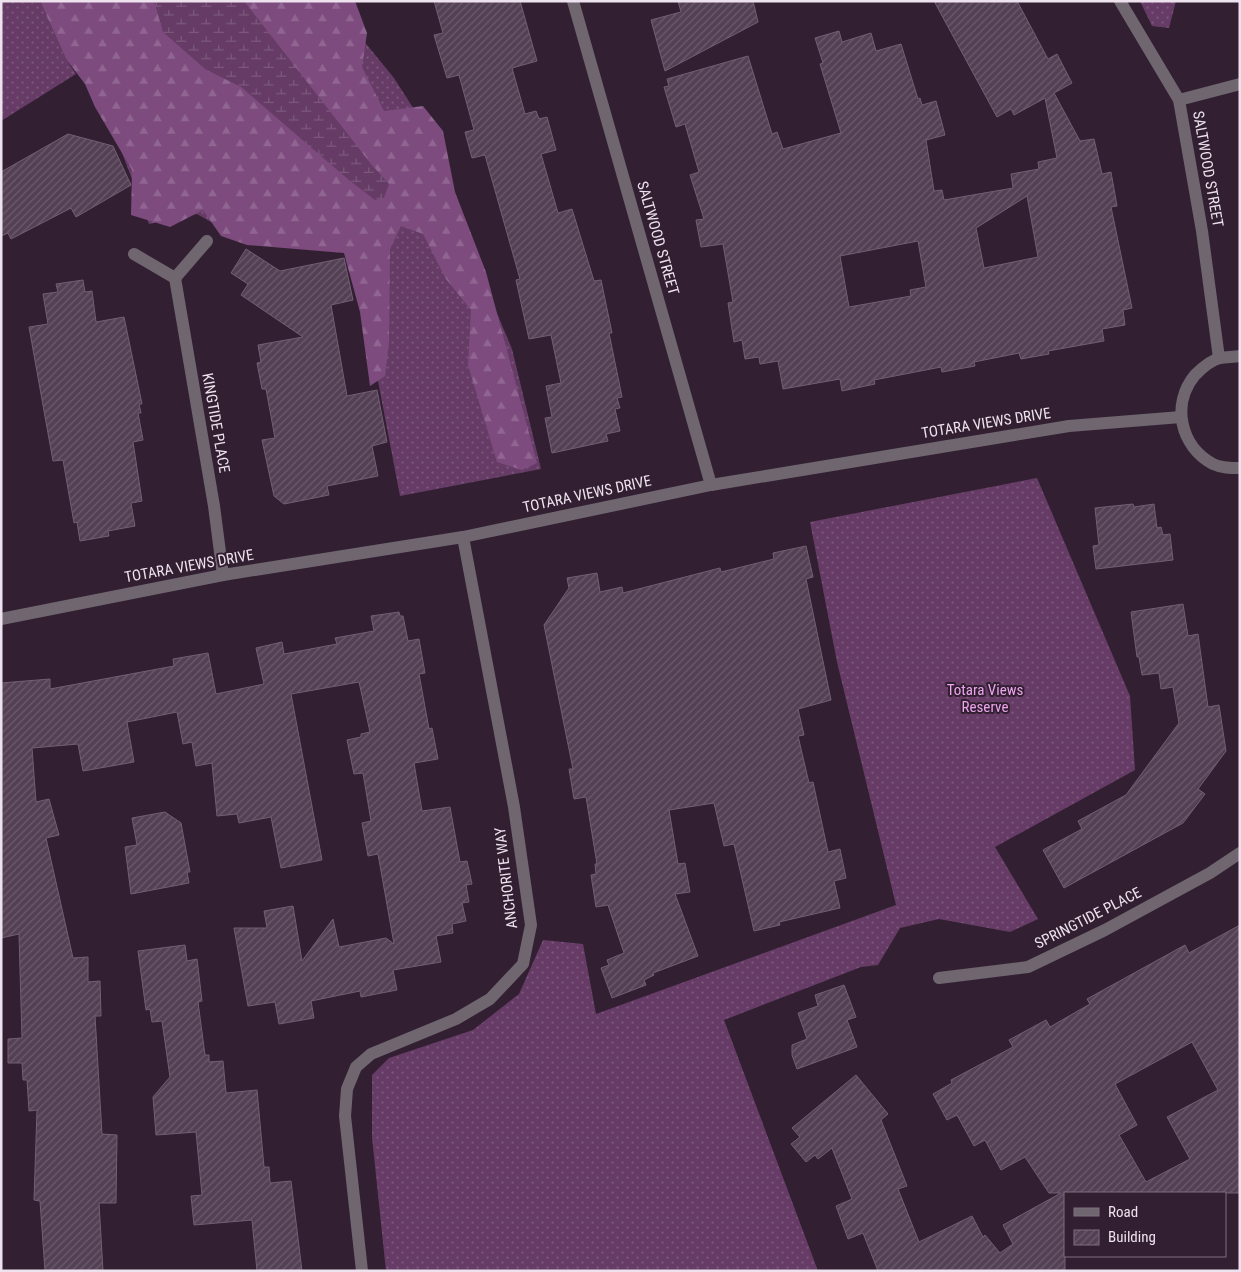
<svg xmlns="http://www.w3.org/2000/svg" width="1241" height="1272" font-family="'Roboto Condensed',sans-serif">
  <style>
    .grass { fill: url(#grass-dots) }
    .forest { fill: url(#forest-firs) }
    .wetland { fill: url(#wetland-marsh) }
    .building { fill: url(#building-hatch); stroke: #735e74; fill-rule: evenodd }
    .lines { fill: none; stroke-linecap: round; stroke-linejoin: round }
    .minor { stroke: #706670; stroke-width: 12 }
    .labels { text-anchor: middle; dominant-baseline: central; stroke-width: 4; stroke-linejoin: round; paint-order: stroke }
    .street-label { font-size: 15px; fill: #eee2ee; stroke: #322032 }
    .park-label { font-size: 15px; fill: #eda5ef; stroke: #322032 }
  </style>
  <defs>
    <pattern id="grass-dots" width="8" height="8" patternUnits="userSpaceOnUse" patternTransform="scale(1.25)"><rect width="8" height="8" fill="#663c67"/><path d="M2 2h.1M6 6h.1" fill="none" stroke="#7c587d" stroke-width="1.8" stroke-linecap="round"/></pattern>
    <pattern id="forest-firs" width="22" height="20" patternUnits="userSpaceOnUse" patternTransform="scale(1.25)"><rect width="22" height="20" fill="#7d4b7e"/><path d="M5 1l3.5 6h-7zM16 11l3.5 6h-7z" fill="#906591"/></pattern>
    <pattern id="wetland-marsh" width="20" height="14" patternUnits="userSpaceOnUse" patternTransform="scale(1.25)"><rect width="20" height="14" fill="#663c67"/><path d="M1 5h8M5 5V1M11 12h8M15 12V8" fill="none" stroke="#7c587d"/></pattern>
    <pattern id="building-hatch" width="6" height="6" patternUnits="userSpaceOnUse" patternTransform="scale(1.25)"><rect width="6" height="6" fill="#544054"/><path d="M-1 1l2-2M0 6l6-6M5 7l2-2" fill="none" stroke="#6d5b6d"/></pattern>
  </defs>
  <rect width="100%" height="100%" fill="#322032"/>
  <g class="grass">
    <polygon points="1,1 40,1 66,59 76,74 1,121"/>
    <polygon points="331,1 394,78 433,139 443,185 512,349 541,469 400,496 351,240 239,238 197,214 149,224 89,66"/>
    <polygon points="1140,1 1176,1 1169,28 1152,26"/>
    <polygon points="1037,478 1130,696 1135,770 995,847 1038,919 1010,932 939,919 900,928 878,965 861,967 724,1020 818,1271 386,1271 372,1137 372,1075 389,1058 473,1030 519,994 543,940 583,944 596,1014 896,905 837,662 810,522"/>
  </g>
  <polygon class="forest" points="40,1 355,1 367,33 362,67 384,111 423,106 443,131 455,192 486,272 537,463 522,470 497,462 468,365 471,310 446,279 423,234 401,226 390,249 389,342 385,376 370,386 360,312 344,253 247,245 221,236 203,210 170,227 131,215 132,170 95,107 85,84 66,59"/>
  <polygon class="wetland" points="154,1 244,1 371,164 389,184 384,198 375,200 350,181 241,87 205,69 163,32"/>
  <g class="building">
    <polygon points="434,1 520,1 537,61 512,68 525,114 536,111 539,119 547,117 556,150 541,154 558,213 572,209 594,281 601,280 612,333 609,333 622,397 617,398 620,408 615,409 620,431 606,434 608,441 552,453 545,418 552,417 546,386 561,383 551,335 529,339 516,280 520,279 485,155 472,158 465,132 474,130 459,75 447,78 434,35 443,33"/>
    <polygon points="678,1 753,1 758,22 665,71 651,20 681,12"/>
    <path d="M934 1H1017L1048 59 1057 54 1072 83 1054 93 1080 141 1094 139 1102 174 1111 172 1117 206 1111 207 1132 308 1123 310 1125 325 1102 329 1104 341 1048 351 1049 354 1021 359 1019 353 974 362 975 366 942 372 941 367 874 380 875 384 842 391 840 379 783 389 778 361 760 364 759 357 745 359 742 340 734 342 728 303 733 302 723 244 701 247 696 220 704 219 690 175 699 172 685 124 676 127 664 87 669 86 667 79 748 56 772 134 777 132 783 149 841 133 820 64 823 63 815 38 839 31 842 42 871 33 876 51 901 44 918 99 920 98 922 105 936 101 945 135 926 140 934 191 942 190 944 200 1013 188 1011 174 1039 169 1038 162 1057 158 1045 98 1014 115 1011 109 997 117ZM1027 196 1038 257 984 268 976 228ZM918 241 926 287 910 290 911 296 849 307 840 256Z"/>
    <polygon points="68,134 113,146 131,185 76,217 71,208 11,239 8,233 1,236 1,172"/>
    <polygon points="246,249 280,271 344,258 353,300 331,305 347,396 377,390 387,442 372,446 378,476 327,486 329,495 284,504 274,496 262,440 275,438 266,389 262,389 257,363 261,362 258,345 303,337 241,295 248,284 231,273"/>
    <polygon points="83,280 85,292 92,291 96,322 124,317 142,404 139,404 141,413 138,413 143,440 133,442 142,501 131,503 135,526 108,531 109,536 80,541 77,522 74,523 63,460 53,461 29,327 48,324 43,294 58,292 56,284"/>
    <polygon points="1133,504 1134,507 1154,504 1157,528 1161,527 1163,535 1170,534 1173,560 1096,569 1093,546 1099,545 1095,508"/>
    <polygon points="806,546 813,577 806,579 831,700 798,709 804,735 798,736 809,783 813,782 828,852 840,849 846,878 834,881 840,908 779,922 780,925 754,931 734,844 724,846 714,803 669,810 678,864 685,863 690,892 675,894 698,956 653,973 654,975 644,980 646,985 612,998 601,968 609,965 607,960 624,953 608,905 596,907 591,875 596,874 595,864 597,864 586,797 574,799 569,769 573,769 544,625 569,588 567,578 597,573 600,592 622,587 623,593 720,568 721,572 774,559 773,553"/>
    <polygon points="1183,604 1188,636 1198,634 1208,707 1219,705 1226,751 1198,789 1205,794 1183,823 1064,888 1043,850 1082,829 1078,821 1126,795 1179,723 1173,687 1161,689 1159,673 1142,675 1139,657 1137,657 1131,612"/>
    <polygon points="399,612 400,616 403,616 408,641 419,639 425,673 419,674 429,729 432,728 438,759 414,763 422,811 450,807 460,862 467,861 472,884 466,885 469,902 462,903 466,921 452,924 453,933 436,936 441,962 393,970 397,990 361,997 360,991 311,1001 314,1018 279,1024 275,1002 248,1006 234,928 267,928 264,911 293,906 302,961 333,919 339,947 386,938 394,944 378,854 368,856 362,823 371,821 363,773 354,774 347,740 361,737 361,734 370,732 359,682 291,694 322,860 281,868 271,817 239,823 237,814 217,816 212,763 196,766 192,742 183,744 177,712 127,722 134,762 83,771 78,744 32,748 36,802 49,799 59,835 46,838 73,958 88,957 88,982 100,981 101,1016 95,1016 102,1134 117,1135 116,1203 99,1203 103,1271 45,1271 40,1201 34,1200 37,1110 29,1111 27,1080 23,1080 22,1063 8,1063 8,1039 22,1038 19,934 1,938 1,683 50,679 50,689 174,666 173,659 208,653 216,694 264,684 256,648 282,642 284,654 337,644 335,638 374,631 371,616"/>
    <polygon points="165,812 181,823 190,872 187,872 189,883 131,894 125,847 137,845 132,818"/>
    <path d="M1240 925V1193H1065V1271H878L863 1233 848 1239 836 1206 852 1199 832 1148 818 1159 815 1155 806 1162 791 1144 800 1137 792 1128 856 1075 888 1114 881 1120 907 1186 898 1189 919 1242 972 1216 983 1237 985 1235 1000 1253 1013 1244 1003 1225 1061 1193H1049L1025 1157 1001 1170 985 1140 974 1146 957 1115 947 1120 933 1094 952 1083 951 1080 1013 1047 1009 1040 1046 1020 1050 1027 1090 1004 1087 999 1185 945 1189 953ZM1192 1042 1218 1090 1167 1117 1190 1159 1146 1182 1119 1135 1137 1125 1115 1084Z"/>
    <polygon points="185,945 187,961 197,959 202,1001 198,1002 205,1055 209,1055 209,1062 223,1061 226,1093 257,1090 264,1167 269,1167 270,1183 291,1181 302,1271 257,1271 252,1220 194,1225 191,1196 202,1195 196,1132 156,1135 153,1097 170,1077 162,1021 152,1022 150,1009 146,1010 138,951"/>
    <polygon points="844,985 856,1017 847,1020 857,1047 797,1069 792,1055 792,1045 807,1039 798,1013 818,1006 815,995"/>
  </g>
  <g class="lines">
    <g class="minor">
      <polyline points="573,1 711,485"/>
      <polyline points="1120,1 1179,100 1202,231 1219,358"/>
      <polyline points="1179,100 1240,84"/>
      <polyline points="134,254 175,278 214,506 223,575"/>
      <polyline points="175,278 207,241"/>
      <path d="M1240 356C1234 357 1227 357 1220 358 1211 360 1202 368 1195 375 1171 404 1180 446 1213 464 1221 468 1231 468 1240 468"/>
      <polyline points="1,619 223,575 463,537 711,485 1069,426 1181,417"/>
      <polyline points="939,978 1028,967 1105,930 1210,873 1240,853"/>
      <polyline points="362,1271 345,1116 347,1089 356,1067 371,1054 456,1019 490,999 523,964 531,925 514,807 463,537"/>
    </g>
  </g>
  <g class="labels">
    <g class="street-label">
      <text transform="translate(1208 169) rotate(80)">SALTWOOD STREET</text>
      <text transform="translate(658 238) rotate(74)">SALTWOOD STREET</text>
      <text transform="translate(216 423) rotate(80)">KINGTIDE PLACE</text>
      <text transform="translate(986 423) rotate(-9)">TOTARA VIEWS DRIVE</text>
      <text transform="translate(587 494) rotate(-12)">TOTARA VIEWS DRIVE</text>
      <text transform="translate(189 566) rotate(-10)">TOTARA VIEWS DRIVE</text>
      <text transform="translate(506 878) rotate(-97)">ANCHORITE WAY</text>
      <text transform="translate(1088 918) rotate(-27)">SPRINGTIDE PLACE</text>
    </g>
    <g class="park-label">
      <text x="985" y="690">Totara Views<tspan x="985" dy="17">Reserve</tspan></text>
    </g>
  </g>
  <rect width="1241" height="1272" fill="none" stroke="#eee2ee" stroke-width="5"/>
  <rect x="1064" y="1192" width="162" height="65" fill="#322032" stroke="#7d6e7d"/>
  <rect x="1074" y="1208" width="25" height="8" fill="#706670" stroke="#7d6e7d"/>
  <text x="1108" y="1217" font-size="15" fill="#eee2ee">Road</text>
  <rect x="1074" y="1230" width="25" height="15" fill="url(#building-hatch)" stroke="#7d6e7d"/>
  <text x="1108" y="1242" font-size="15" fill="#eee2ee">Building</text>
</svg>
